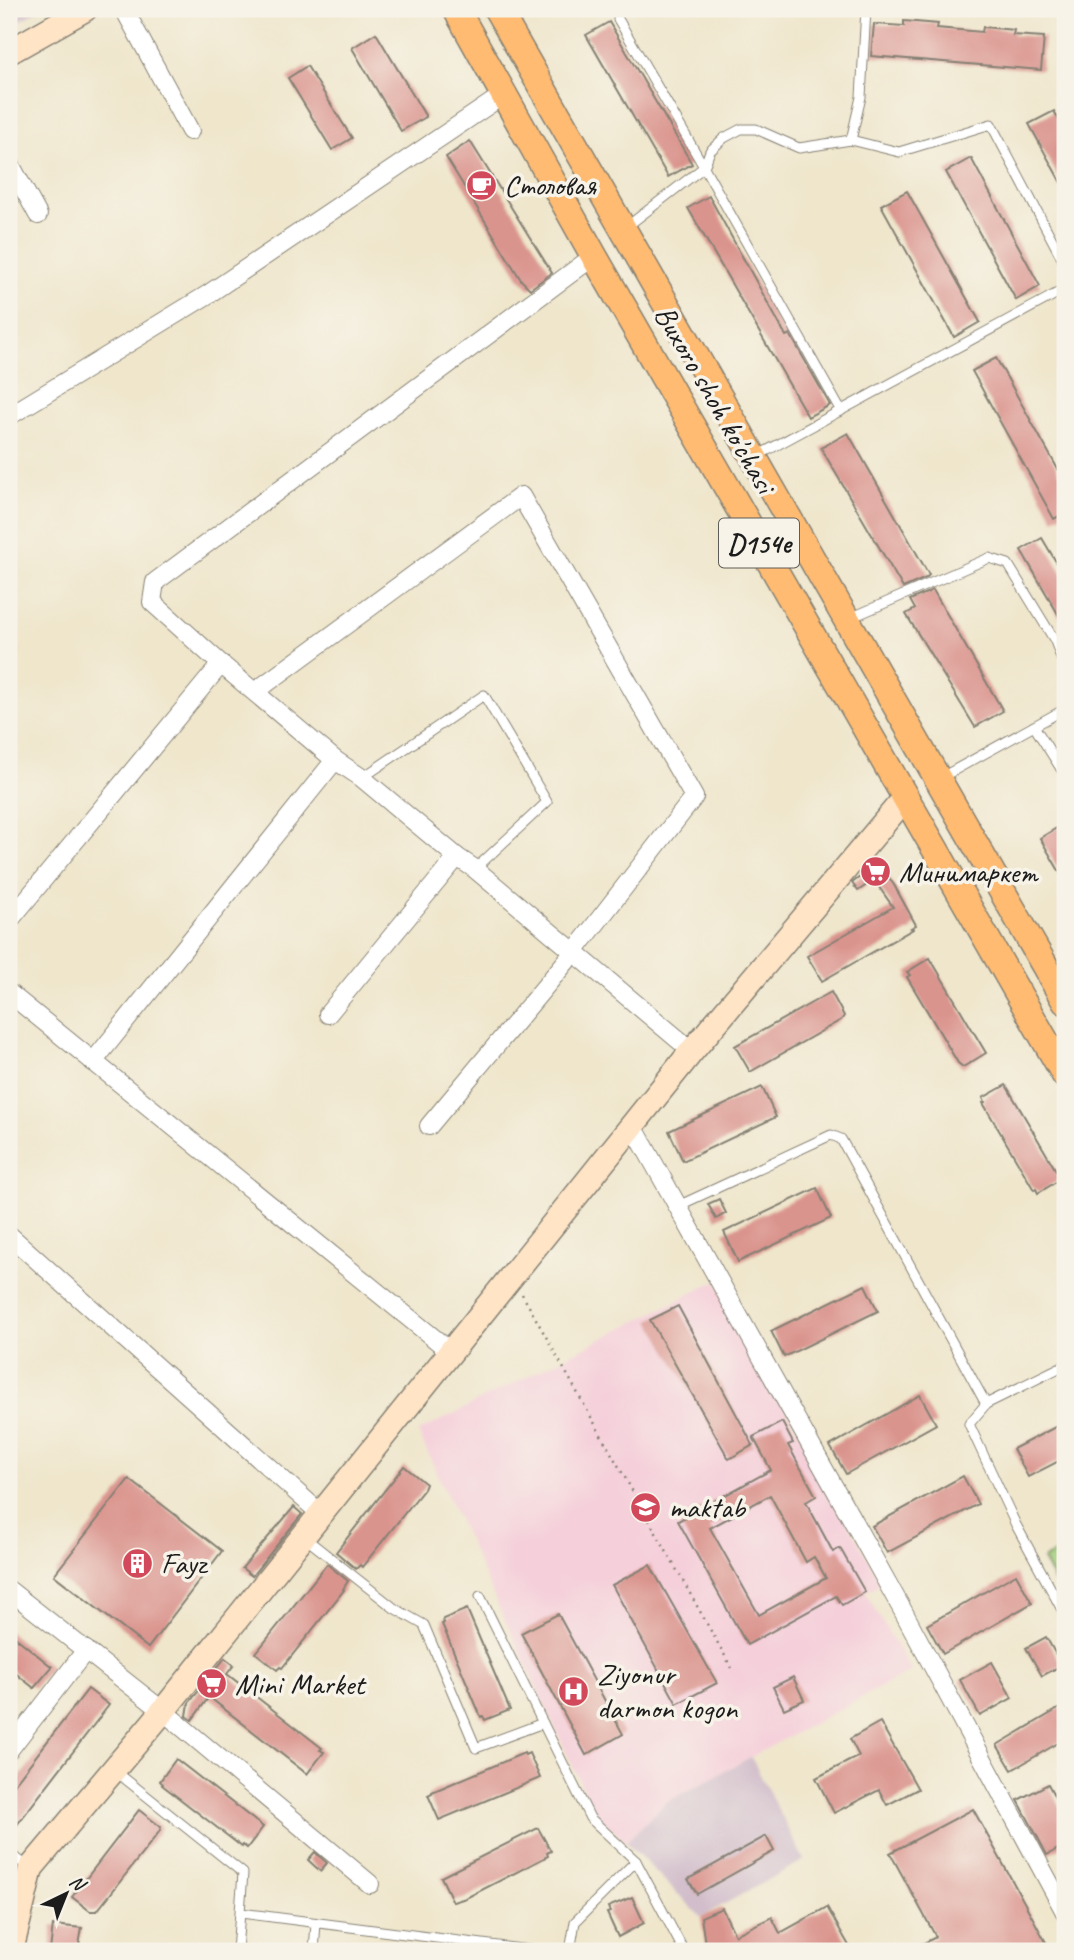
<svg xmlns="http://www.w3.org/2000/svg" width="1074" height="1960" font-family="Caveat,sans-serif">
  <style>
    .built { fill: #f5cfda }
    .industrial { fill: #d1bdcb }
    .green { fill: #9fcc79; stroke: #5e744a; stroke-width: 2 }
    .building { fill: #da948e; fill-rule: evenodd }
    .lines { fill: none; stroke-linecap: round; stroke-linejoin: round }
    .lane-casing { stroke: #868174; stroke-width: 11 }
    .street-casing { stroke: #868174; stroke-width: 20 }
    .secondary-casing { stroke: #868174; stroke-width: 27 }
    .primary-casing { stroke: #868174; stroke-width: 29 }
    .path { stroke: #868174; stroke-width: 2.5; stroke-dasharray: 2 5; stroke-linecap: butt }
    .lane { stroke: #fff; stroke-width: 9 }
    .street { stroke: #fff; stroke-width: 18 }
    .secondary { stroke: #ffe4c6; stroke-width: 24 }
    .primary { stroke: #ffbb71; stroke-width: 26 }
    .labels { text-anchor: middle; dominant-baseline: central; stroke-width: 7; stroke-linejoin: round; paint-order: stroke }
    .shield { fill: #f7f3e8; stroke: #5e5c59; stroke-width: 2 }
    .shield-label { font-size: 28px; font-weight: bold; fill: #1c1c1c }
    .poi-label { font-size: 30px; fill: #1c1c1c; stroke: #f7f3e8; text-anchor: start }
    .street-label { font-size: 30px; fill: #1c1c1c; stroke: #f7f3e8 }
  </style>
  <rect width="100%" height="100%" fill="#f7f3e8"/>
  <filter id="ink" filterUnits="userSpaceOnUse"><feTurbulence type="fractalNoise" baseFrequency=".0143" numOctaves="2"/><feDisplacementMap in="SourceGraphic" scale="14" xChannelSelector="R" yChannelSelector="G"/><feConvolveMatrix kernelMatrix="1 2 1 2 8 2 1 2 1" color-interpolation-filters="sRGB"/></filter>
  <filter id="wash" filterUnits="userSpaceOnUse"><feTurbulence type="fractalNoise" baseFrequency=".00686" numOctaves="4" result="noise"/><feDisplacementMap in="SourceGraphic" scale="28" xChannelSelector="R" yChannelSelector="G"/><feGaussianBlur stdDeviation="1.57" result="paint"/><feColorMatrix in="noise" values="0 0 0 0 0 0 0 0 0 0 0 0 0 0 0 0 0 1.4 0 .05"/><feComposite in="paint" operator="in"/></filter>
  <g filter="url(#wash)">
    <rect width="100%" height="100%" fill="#efe6cc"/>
    <g class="built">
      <polygon points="9,637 21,650 9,673"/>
      <polygon points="716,1281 881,1583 865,1592 911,1671 665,1803 626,1842 594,1812 418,1432"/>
    </g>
    <g class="industrial">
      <polygon points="9,9 40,9 9,27"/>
      <polygon points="751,1757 804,1860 701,1917 626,1842 665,1803"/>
    </g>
    <polygon class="green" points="1065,1547 1065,1600 1043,1560"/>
    <g id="blocks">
      <g class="building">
        <polygon points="904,21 938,24 937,28 982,32 983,27 1014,30 1013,35 1044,37 1041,70 871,56 874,24 904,26"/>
        <polygon points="609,22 692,164 668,177 586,35"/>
        <polygon points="376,33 426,117 401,131 352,48"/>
        <polygon points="307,66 352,138 332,150 288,78"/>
        <polygon points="1054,111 1065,131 1065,190 1029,124"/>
        <polygon points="470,141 552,273 530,289 521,280 446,157"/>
        <polygon points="971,158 1040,286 1016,300 946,172"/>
        <polygon points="907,191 980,322 954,337 881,205"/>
        <polygon points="709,196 786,336 790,334 830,405 808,417 688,208"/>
        <polygon points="996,358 1065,482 1065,513 1054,519 972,371"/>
        <polygon points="848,433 929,575 926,578 903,588 821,448"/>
        <polygon points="1042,538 1065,577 1065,626 1021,550"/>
        <polygon points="933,590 1003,711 975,727 906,614 915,609 910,600"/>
        <polygon points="1065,823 1065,881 1040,838"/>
        <polygon points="879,863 894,885 916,925 911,928 913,929 822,981 807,956 893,907 874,880 858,891 852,883"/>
        <polygon points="930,958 986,1053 963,1067 958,1063 907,977 910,975 907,972"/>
        <polygon points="831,992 844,1016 841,1020 750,1072 735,1046"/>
        <polygon points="1006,1085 1061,1179 1038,1193 1036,1189 1034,1190 983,1103 985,1102 983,1098"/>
        <polygon points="762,1087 776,1117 683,1161 669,1131"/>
        <polygon points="817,1188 831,1218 738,1262 724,1232"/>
        <polygon points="719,1199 726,1213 716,1219 708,1204"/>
        <polygon points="865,1285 878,1311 784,1357 771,1331"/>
        <polygon points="678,1306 753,1445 729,1459 650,1320"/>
        <polygon points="920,1395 936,1424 846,1474 830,1446"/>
        <path d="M782 1422 793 1443 788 1445 816 1496 806 1502 833 1552 840 1548 865 1592 842 1605 836 1596 747 1645 678 1521 771 1470 753 1437ZM770 1495 806 1562 814 1557 826 1578 759 1615 710 1528Z"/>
        <polygon points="1065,1422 1065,1458 1028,1477 1013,1449"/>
        <polygon points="404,1466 426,1484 424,1489 362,1567 360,1565 356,1569 336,1552"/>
        <polygon points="963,1476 978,1504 887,1553 872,1526"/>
        <polygon points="129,1479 222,1551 148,1648 54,1575"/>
        <polygon points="294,1507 302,1514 252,1576 242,1568"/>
        <polygon points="327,1564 348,1581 343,1589 344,1590 282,1668 280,1667 277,1670 256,1653"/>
        <polygon points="650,1565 717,1683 677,1704 612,1585"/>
        <polygon points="1016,1574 1032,1603 943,1654 927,1625"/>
        <polygon points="467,1609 510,1710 485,1720 483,1716 481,1717 442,1624 444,1623 443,1619"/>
        <polygon points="558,1614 623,1734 586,1755 521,1633"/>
        <polygon points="9,1632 52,1667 34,1688 9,1668"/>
        <polygon points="1046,1637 1062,1665 1042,1676 1026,1648"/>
        <polygon points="225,1658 234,1665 227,1674 322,1748 320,1750 324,1752 307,1774 209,1697 192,1720 187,1716 189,1703"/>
        <polygon points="992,1662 1012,1698 980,1716 960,1680"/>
        <polygon points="793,1677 804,1700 784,1709 773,1687"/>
        <polygon points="88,1689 109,1705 9,1835 9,1791"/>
        <polygon points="1065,1705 1065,1739 1012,1770 997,1745"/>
        <polygon points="880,1722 918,1789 887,1805 879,1790 834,1813 816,1778 859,1756 850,1739"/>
        <polygon points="524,1753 525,1755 529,1753 540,1778 439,1820 428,1795 432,1793 432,1792"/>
        <polygon points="176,1759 263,1827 247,1848 243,1845 242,1847 162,1785 163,1784 160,1781"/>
        <polygon points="1048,1784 1065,1816 1065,1845 1047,1855 1018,1800"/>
        <polygon points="973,1809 1048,1946 1039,1951 908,1951 936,1937 890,1853"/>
        <polygon points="139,1810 161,1827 159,1832 97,1911 90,1911 72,1897"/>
        <polygon points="538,1828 551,1851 547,1853 548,1856 466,1898 453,1902 441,1877"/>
        <polygon points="766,1836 774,1851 697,1894 688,1879"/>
        <polygon points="315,1852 327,1863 320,1871 308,1860"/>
        <polygon points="632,1897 644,1923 618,1937 607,1913 610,1912 608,1907"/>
        <polygon points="827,1907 852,1951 706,1951 701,1917 722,1908 735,1935 772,1917 780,1933"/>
        <polygon points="53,1925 82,1928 78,1951 50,1951"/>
      </g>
    </g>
  </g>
  <g filter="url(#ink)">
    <use href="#blocks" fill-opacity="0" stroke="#868174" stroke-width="2"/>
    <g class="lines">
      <defs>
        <g id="lane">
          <polyline points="618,19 704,167 841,411"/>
          <polyline points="851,140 861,97 866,9"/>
          <polyline points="625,228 704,167 710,151 724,138 741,129 756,129 799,148 851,140 899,152 991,124 1065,264"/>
          <polyline points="755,457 1065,289"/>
          <polyline points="848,619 989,558 1008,564 1055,641 1065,669"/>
          <polyline points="1034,726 1065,775"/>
          <polyline points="942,777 1065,709"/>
          <polyline points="362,778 484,695 547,802 475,869"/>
          <polyline points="678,1206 831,1135 841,1139 986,1404"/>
          <polyline points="1065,1365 986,1404 969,1424 1016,1525 1065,1615"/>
          <polyline points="304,1537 394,1608 424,1625 476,1748 543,1723"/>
          <polyline points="480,1596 590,1818 636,1861 684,1951"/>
          <polyline points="114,1770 243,1873 237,1951"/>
          <polyline points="9,1853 30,1868"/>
          <polyline points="241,1913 537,1951"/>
          <polyline points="314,1951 316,1923"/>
          <polyline points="570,1951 575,1922 636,1861"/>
        </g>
        <g id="street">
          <polyline points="124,9 190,131"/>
          <polyline points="9,162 38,215"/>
          <polyline points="594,256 155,582 152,602 221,664 335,760 362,778 457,857 475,869 692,1051"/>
          <polyline points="9,416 207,295 503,95"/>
          <polyline points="256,691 521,496 694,797 574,952 429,1126"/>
          <polyline points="9,921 221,664"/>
          <polyline points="9,993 451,1352"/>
          <polyline points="328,1014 457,857"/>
          <polyline points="93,1062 335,760"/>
          <polyline points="633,1126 903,1611 1065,1912"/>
          <polyline points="9,1235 321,1514"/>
          <polyline points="9,1590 163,1711 370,1884"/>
          <polyline points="9,1750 86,1650"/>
        </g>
        <g id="secondary">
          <polyline points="9,52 85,9"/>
          <polyline points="11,1951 31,1868 163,1711 692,1051 905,798"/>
        </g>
        <g id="primary">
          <polyline points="456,9 594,256 1065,1075"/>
          <polyline points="497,9 1065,1001"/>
        </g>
      </defs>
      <use href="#lane" class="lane-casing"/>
      <use href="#street" class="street-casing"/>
      <use href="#secondary" class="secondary-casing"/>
      <use href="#primary" class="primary-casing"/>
      <polyline class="path" points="522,1294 734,1672"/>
      <use href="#lane" class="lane"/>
      <use href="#street" class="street"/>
      <use href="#secondary" class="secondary"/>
      <use href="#primary" class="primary"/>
    </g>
  </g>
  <defs>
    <symbol id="cafe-disc" viewBox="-11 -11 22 22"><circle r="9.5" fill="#d1495b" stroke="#f7f3e8"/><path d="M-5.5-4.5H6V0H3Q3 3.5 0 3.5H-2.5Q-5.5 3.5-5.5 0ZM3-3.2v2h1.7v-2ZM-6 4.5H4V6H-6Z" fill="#fff"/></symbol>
    <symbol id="supermarket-disc" viewBox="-11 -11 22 22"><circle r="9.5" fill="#d1495b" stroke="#f7f3e8"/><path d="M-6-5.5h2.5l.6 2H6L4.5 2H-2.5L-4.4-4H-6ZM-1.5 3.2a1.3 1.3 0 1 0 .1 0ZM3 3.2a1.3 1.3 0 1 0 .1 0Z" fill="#fff"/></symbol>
    <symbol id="school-disc" viewBox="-11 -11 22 22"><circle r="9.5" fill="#d1495b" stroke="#f7f3e8"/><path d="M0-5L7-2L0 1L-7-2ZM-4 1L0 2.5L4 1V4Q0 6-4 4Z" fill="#fff"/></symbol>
    <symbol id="building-disc" viewBox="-11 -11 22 22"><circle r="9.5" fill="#d1495b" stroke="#f7f3e8"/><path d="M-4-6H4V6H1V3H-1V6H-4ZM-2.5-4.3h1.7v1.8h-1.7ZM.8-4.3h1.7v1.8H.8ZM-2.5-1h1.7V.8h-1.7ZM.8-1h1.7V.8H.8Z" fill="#fff"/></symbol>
    <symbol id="hospital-disc" viewBox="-11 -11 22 22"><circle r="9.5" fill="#d1495b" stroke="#f7f3e8"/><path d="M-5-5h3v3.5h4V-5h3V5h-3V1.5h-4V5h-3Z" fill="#fff"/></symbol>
  </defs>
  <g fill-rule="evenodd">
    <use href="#cafe-disc" x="464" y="168" width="35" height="35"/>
    <use href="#supermarket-disc" x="858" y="854" width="35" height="35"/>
    <use href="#school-disc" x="628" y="1490" width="35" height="35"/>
    <use href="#building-disc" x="120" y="1546" width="35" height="35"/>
    <use href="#supermarket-disc" x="194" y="1666" width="35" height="35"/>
    <use href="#hospital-disc" x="556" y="1674" width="35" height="35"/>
  </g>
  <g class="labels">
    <rect class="shield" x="719" y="518.5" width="80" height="49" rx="5"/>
    <g class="shield-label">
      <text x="759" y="543">D154e</text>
    </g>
    <g class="poi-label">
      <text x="504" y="185">Столовая</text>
      <text x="899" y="872">Минимаркет</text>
      <text x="669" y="1507">maktab</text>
      <text x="161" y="1563">Fayz</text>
      <text x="597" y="1674">Ziyonur<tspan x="597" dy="34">darmon kogon</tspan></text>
      <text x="235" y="1684">Mini Market</text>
    </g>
    <g class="street-label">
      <text transform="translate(715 399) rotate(60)">Buxoro shoh ko'chasi</text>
    </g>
  </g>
  <rect width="1074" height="1960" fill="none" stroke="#f7f3e8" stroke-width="35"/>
  <g transform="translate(66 1894) rotate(43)" stroke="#f7f3e8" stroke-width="5" paint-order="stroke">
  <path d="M0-5L12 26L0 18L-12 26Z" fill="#1c1c1c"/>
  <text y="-10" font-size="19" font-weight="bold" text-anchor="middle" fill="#1c1c1c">N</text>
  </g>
</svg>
